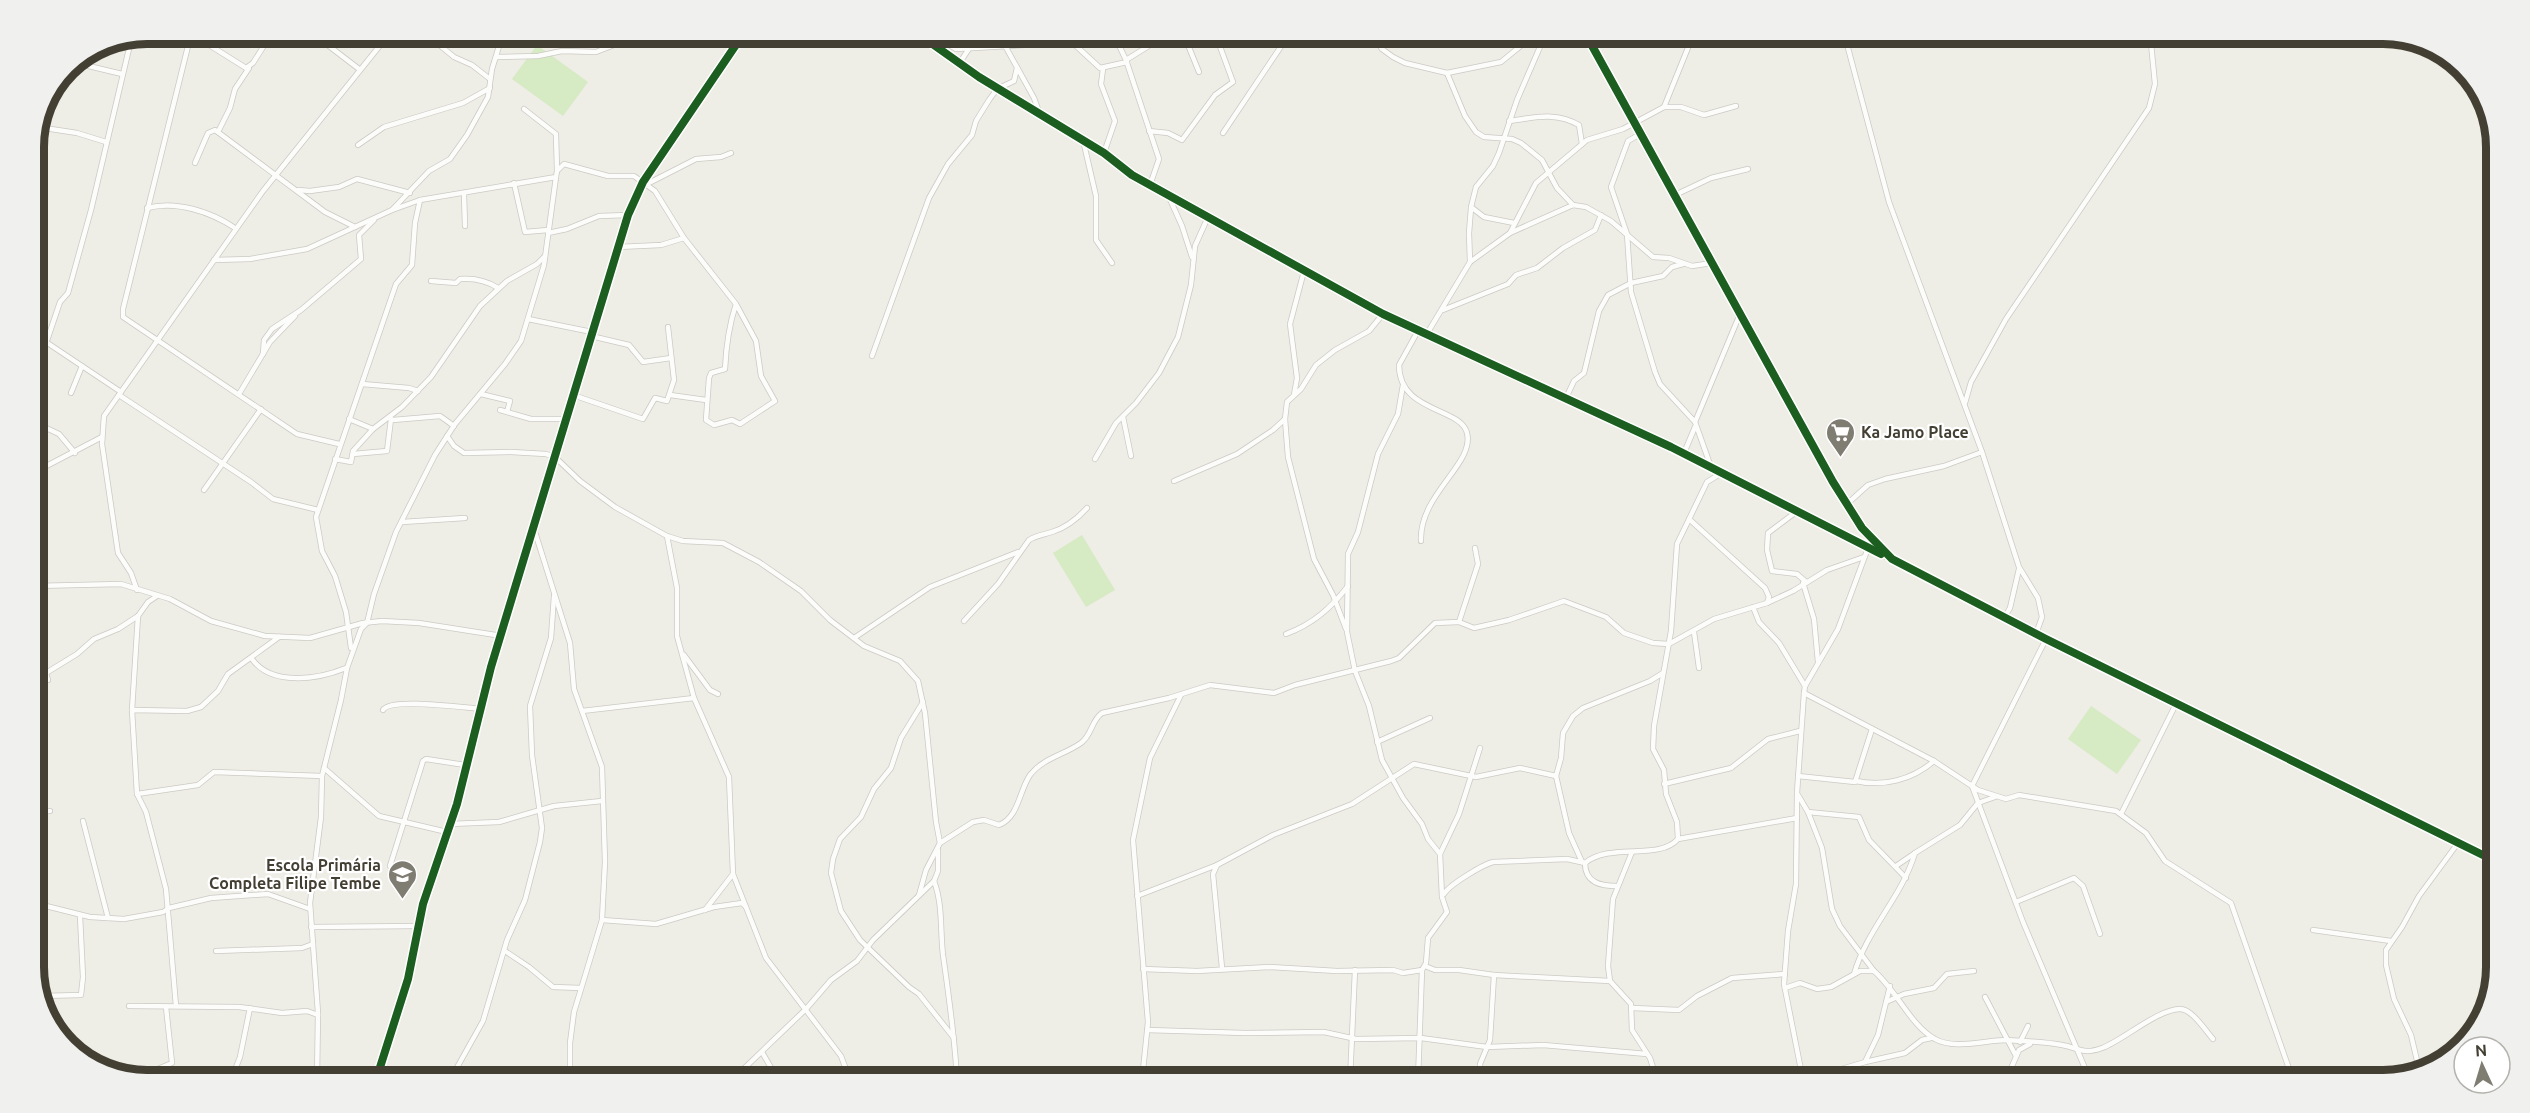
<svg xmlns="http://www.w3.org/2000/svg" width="2530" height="1113" font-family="Ubuntu,sans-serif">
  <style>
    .green { fill: #d6eac4 }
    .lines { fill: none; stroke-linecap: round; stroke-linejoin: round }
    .minor-casing { stroke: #cccac4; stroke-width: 6 }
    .tertiary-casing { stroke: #cccac4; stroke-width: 8 }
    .minor { stroke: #fcfcfb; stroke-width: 4.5 }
    .tertiary { stroke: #fcfcfb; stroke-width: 6 }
    .cycleway-casing { stroke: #fff; stroke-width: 11 }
    .cycleway { stroke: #1b5e20; stroke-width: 8 }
    .labels { text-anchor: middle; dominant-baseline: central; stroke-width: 4.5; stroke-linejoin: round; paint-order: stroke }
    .poi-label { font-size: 16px; font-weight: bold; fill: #433f33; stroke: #fff; text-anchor: start }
    .rim { fill: none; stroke: #433f33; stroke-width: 8 }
  </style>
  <rect width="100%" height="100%" fill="#eeede6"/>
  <g class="green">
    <polygon points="537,45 588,82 563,116 512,79"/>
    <polygon points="1082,535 1115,590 1086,607 1053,553"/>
    <polygon points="2091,706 2141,740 2117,774 2068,739"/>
  </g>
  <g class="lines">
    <defs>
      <g id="minor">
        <polyline points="190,33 246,68 253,63 272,33"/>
        <polyline points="312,33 359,69"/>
        <polyline points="425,33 454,57 472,65 490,79"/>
        <polyline points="928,33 956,49 1025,45 1050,37 1074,44 1100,68 1127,62"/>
        <polyline points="998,33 1034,98 1039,112"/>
        <polyline points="1113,33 1126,60 1159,159 1150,185"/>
        <polyline points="1188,33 1188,45 1199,72"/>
        <polyline points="1371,33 1382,49 1393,57 1405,63 1447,73 1501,62 1528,40 1544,37"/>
        <polyline points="1844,33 1889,202 1982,452 2019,567 2038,598 2042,617 2036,634"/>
        <polyline points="191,34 123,309 123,317 297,434 339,444"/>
        <polyline points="496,57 538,56 562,51 596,52 645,33"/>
        <polyline points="1126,60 1160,39 1197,33"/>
        <polyline points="72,62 122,74"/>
        <polyline points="959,64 979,33"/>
        <polyline points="1103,69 1101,84 1115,121 1104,153"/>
        <polyline points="1447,73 1465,116 1476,132 1484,137 1512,139 1521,143 1542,160 1557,188 1573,205"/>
        <polyline points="1664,107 1681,107 1704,115 1736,106"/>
        <polyline points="524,109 556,134 557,170"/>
        <path d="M1509 121C1534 118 1555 111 1579 125L1582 144"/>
        <polyline points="38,127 77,133 106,142"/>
        <polyline points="1149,131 1168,133 1182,140 1215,95 1233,82 1215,33"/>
        <polyline points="218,132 230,108 235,89 249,68"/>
        <polyline points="1223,133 1290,33"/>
        <polyline points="1642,133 1628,141 1611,187 1627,234 1631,292 1655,372 1660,384 1695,422 1711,467"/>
        <polyline points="1083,140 1096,196 1096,240 1112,263"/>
        <polyline points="358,145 384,127 463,103 490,88"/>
        <polyline points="33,156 41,128"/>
        <polyline points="195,163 208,133 215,130 325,212 355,227"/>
        <polyline points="514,183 525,232 548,230"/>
        <polyline points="647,184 696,159 721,157 731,153"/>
        <polyline points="298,190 310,191 339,187 357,179 410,193"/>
        <polyline points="464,194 465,226"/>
        <polyline points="1168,195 1182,226 1192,257"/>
        <polyline points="1675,195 1711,178 1748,169"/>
        <path d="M147 208C176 200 211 212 235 228"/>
        <path d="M392 210 420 200 556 177 557 171 564 164 608 176H634L655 191 684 238 736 304 756 341 761 376 775 401 740 424 732 420 714 425 706 420 709 378 711 373 725 369C726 348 729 325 736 304"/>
        <polyline points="1514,223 1484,217 1471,207 1476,187 1493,166 1499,153 1517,100 1546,33"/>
        <polyline points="548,233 567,229 599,216 628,215"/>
        <polyline points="1510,233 1536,183 1587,140 1623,129 1664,107 1694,33"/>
        <polyline points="618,247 661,245 684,238"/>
        <polyline points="214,260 250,259 307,249 392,210 429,171 450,159 467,135 488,97 492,69 503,33"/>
        <polyline points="1470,262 1469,233 1471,208"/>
        <path d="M431 281 456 283 460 279C474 278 487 281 498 288"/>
        <polyline points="1443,310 1508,284 1516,275 1537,268 1563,248 1595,230 1601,215"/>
        <polyline points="528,319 592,332"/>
        <path d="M1419 329 1399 365C1399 413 1461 407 1467 433 1475 464 1419 494 1421 541"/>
        <polyline points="1428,332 1470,262 1510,233 1573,205 1586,207 1611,221 1653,257 1669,258 1692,266 1712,263"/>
        <polyline points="591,336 629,345 643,362 671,358"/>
        <polyline points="46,342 121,392"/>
        <polyline points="263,354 264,340 272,329 301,310 361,259 359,235 374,220"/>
        <polyline points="872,356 929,198 948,164 972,135 976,121 989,100 997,89 1014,81 1017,68"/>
        <polyline points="33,382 60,302 68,293 91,210 132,36"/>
        <polyline points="362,384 409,388 418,391"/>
        <polyline points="71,393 82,366"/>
        <polyline points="239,394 270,342 295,316"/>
        <polyline points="481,394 510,401 507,412"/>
        <polyline points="119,395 251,482 273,499 318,510"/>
        <polyline points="573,395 643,419 655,398 667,401 674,380 668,327"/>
        <polyline points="670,395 706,400"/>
        <polyline points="1294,395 1297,378 1290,324 1304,271"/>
        <polyline points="1566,398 1574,381 1584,373 1599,311 1608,295 1631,283 1663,276 1672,267 1683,264"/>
        <polyline points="1965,403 1971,382 2006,319 2149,108 2155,84 2150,33"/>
        <polyline points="500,410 531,419 566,419"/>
        <polyline points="33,416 42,426 59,434 75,453"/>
        <polyline points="1123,417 1131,456"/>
        <polyline points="390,418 393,420 440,416 454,426"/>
        <polyline points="349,419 373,429"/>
        <polyline points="1285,419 1288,457 1314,559 1333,595 1346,629"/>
        <polyline points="1695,422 1740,314"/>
        <polyline points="447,436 454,446 464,453 511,452 546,454 555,457 580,481 615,507 667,536 683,541 723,543 759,562 801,591 830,620 864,646 900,661 918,681 925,713 936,822 940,843"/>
        <polyline points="1684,453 1695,427"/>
        <polyline points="353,454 387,451 391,419"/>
        <polyline points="335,459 351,462 353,451 373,429 402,407 431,377 480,306 507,281 537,264 545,256"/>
        <polyline points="1095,459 1116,423 1136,403 1159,373 1178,337 1191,285 1195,246 1208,217"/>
        <polyline points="33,473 102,437"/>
        <polyline points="1174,481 1237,454 1273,430 1285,419 1287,402 1301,389 1316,365 1335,350 1369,331 1383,314"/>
        <polyline points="204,490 261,409"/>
        <polyline points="1847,504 1868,485 1885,479 1944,466 1982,452"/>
        <polyline points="1796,512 1768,533 1767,550 1772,571 1797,574 1805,581"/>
        <polyline points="1689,519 1765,588 1769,597 1767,603"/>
        <polyline points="402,522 465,518"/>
        <polyline points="534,529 570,643 574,689 602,767 605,862 602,920 574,1012 570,1043 570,1080"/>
        <polyline points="667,536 677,588 677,636 694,698 729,777 733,874 746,907"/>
        <polyline points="1803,583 1814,619 1818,662"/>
        <polyline points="33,586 121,584 170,599 211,621 265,636 310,638 363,623 382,621 419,623 502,636"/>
        <polyline points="137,590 131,573 118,553 102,444 104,416 263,191 390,33"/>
        <polyline points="1753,607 1759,622 1779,643 1805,686"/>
        <polyline points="2004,618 2010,608 2019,569"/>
        <path d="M964 621 998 584 1029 540C1037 535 1043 535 1052 532 1065 528 1078 518 1087 508"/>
        <polyline points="1459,622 1474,628 1509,620 1564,601 1606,617 1624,633 1653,643 1669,644 1714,619 1767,603 1793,591 1827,570 1864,557"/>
        <polyline points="1694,632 1699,668"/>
        <path d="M1286 634C1313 624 1331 608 1348 586"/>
        <polyline points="854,638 930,587 1018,552"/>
        <polyline points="2046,639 1972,786 2023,922 2090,1080"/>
        <polyline points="351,648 346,612 335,576 322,551 316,517 396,284 412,265 415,223 420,200"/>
        <polyline points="684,655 710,690 718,694"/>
        <path d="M252 659C272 687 319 679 346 668"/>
        <polyline points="48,680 46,673 77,654 94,639 118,629 138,616 148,602 157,596"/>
        <polyline points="1804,693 1934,761 1978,790 2006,799 2019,795 2116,811 2146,833 2165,861 2231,903 2293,1080"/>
        <polyline points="923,702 901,738 891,768 874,789 861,817 840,839 833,859 831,873 841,911 860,940 909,987 919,994 954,1038"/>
        <polyline points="132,710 138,616"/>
        <path d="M383 710C390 697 465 708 482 709"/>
        <polyline points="582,711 694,698"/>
        <polyline points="1377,742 1430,718"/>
        <polyline points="324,768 379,816 447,832"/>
        <polyline points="1798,776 1855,782 1872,729"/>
        <path d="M1856 781C1883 787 1912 780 1934 761"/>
        <polyline points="1664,784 1731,768 1768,739 1800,731"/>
        <polyline points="137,794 198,785 214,772 322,776"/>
        <polyline points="1798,795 1808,812 1859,817 1869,840 1906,878"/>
        <polyline points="33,812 50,811"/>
        <polyline points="1808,812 1822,848 1832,909 1840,926 1874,971"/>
        <polyline points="2121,814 2176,704"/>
        <polyline points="83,821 108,918"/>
        <polyline points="450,824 499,822 554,806 602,801"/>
        <polyline points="1678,839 1677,822 1666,794 1664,770 1653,749 1654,726 1671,631 1677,544 1707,482 1720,474"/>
        <polyline points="1632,852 1613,899 1608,966 1610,981 1631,1004 1632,1030 1650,1058 1657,1080"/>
        <polyline points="1440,854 1459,814 1480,748"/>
        <polyline points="1582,862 1569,833 1556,776 1561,758 1563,733 1573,716 1583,708 1650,681 1663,673"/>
        <path d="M1585 863C1585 883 1601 886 1617 886"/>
        <polyline points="390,866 423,761 426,759 465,765"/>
        <polyline points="1896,866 1915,853"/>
        <path d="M934 881C943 905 940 930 943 955 949 997 955 1038 957 1080"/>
        <path d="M1444 894C1449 885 1482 865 1493 862L1567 859 1585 863C1610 842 1659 861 1678 839L1797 818"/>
        <path d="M919 895 926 870 940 843 973 822 984 820 999 825C1019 817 1019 791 1030 775 1043 758 1064 755 1081 743 1092 735 1091 721 1102 713L1169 698 1210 685 1274 693 1295 685 1391 661 1399 658 1435 623 1459 622 1478 564 1475 548"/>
        <polyline points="1137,896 1217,865"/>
        <polyline points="2016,902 2074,878 2083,886 2100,934"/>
        <polyline points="33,906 46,906 90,917 124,919 163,912 169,908 211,898 268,894 310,909"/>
        <polyline points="705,910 733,874"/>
        <polyline points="602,920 656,924 714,907 742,903 746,907 766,958 841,1056 850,1080"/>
        <polyline points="311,927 418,926"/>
        <polyline points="2313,930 2391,941"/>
        <polyline points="216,951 302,948 313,944"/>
        <polyline points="505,951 529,967 553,987 581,988"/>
        <polyline points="1425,966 1435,970 1459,970 1494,975 1490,1040 1480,1064 1481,1080"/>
        <polyline points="1222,968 1213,874 1217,865 1273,835 1352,804 1414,764 1476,777 1520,768 1556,776"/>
        <polyline points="1143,969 1197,971 1269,967 1337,971 1393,970 1403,973 1422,970 1426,963 1428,938 1447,912 1442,897 1440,854 1428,839 1422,824 1403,798 1382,760 1369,706 1355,671 1347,632 1348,554 1358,532 1378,454 1398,414 1403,385"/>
        <path d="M1854 974C1867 929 1902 897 1915 853L1960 825 1978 803 1995 797"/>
        <polyline points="1494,975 1610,981"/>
        <path d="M1785 988 1800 983 1817 989 1831 987 1860 971H1874C1897 991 1911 1026 1935 1039 1954 1050 1986 1040 2007 1040 2025 1041 2045 1042 2062 1045 2079 1048 2083 1055 2102 1048 2122 1041 2158 1009 2180 1009 2192 1009 2205 1030 2213 1039"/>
        <polyline points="41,996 81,995 83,977 80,916"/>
        <polyline points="1985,997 2016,1056"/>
        <polyline points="1886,1002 1904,994 1934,988 1947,974 1974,971"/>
        <polyline points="129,1006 239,1007 282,1013 307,1011 318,1015"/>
        <polyline points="176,1006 166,889 146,812 137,794 132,710 187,711 201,707 218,691 228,674 279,637"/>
        <polyline points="1632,1008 1679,1010 1697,996 1732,978 1785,974"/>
        <polyline points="1147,1030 1245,1033 1324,1032 1356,1039 1421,1038 1487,1047 1543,1045 1647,1054"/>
        <polyline points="2020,1042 2028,1026"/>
        <polyline points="762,1052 778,1080"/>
        <polyline points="1865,1062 1905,1053 1922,1040 1931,1038"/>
        <polyline points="2419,1069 2411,1035 2394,999 2386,965 2386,950 2402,927 2419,896 2458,843"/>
        <polyline points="454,1072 477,1078 521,1077 525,1080"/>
        <polyline points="136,1078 172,1063 166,1007"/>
        <polyline points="231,1080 240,1057 250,1008"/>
        <polyline points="317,1080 318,1013 310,903 321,817 322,776 341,700 347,668 361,629 367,623 374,594 396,532 435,455 455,424 505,364 521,341 544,265 556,177"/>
        <polyline points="450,1080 483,1021 507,940 525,900 540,842 542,828 532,755 530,706 551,638 554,596"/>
        <polyline points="732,1080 806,1009 831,980 857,961 873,940 934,881 938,871 938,850"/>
        <polyline points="1142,1080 1148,1022 1133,840 1150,758 1181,695"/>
        <polyline points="1350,1080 1355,970"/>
        <polyline points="1418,1080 1422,970"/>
        <polyline points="1803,1080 1784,984 1788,931 1796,884 1797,793 1804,693 1805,686 1838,629 1868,548"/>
        <polyline points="1825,1080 1835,1071 1865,1062 1878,1035 1890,986"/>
        <polyline points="2006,1080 2019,1050 2030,1044"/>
      </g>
      <g id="tertiary">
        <polyline points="917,33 979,77 1104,153 1132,175 1383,314 1671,447 1886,556"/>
        <polyline points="1585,33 1833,482 1862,528 1892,559 2046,639 2497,862"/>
        <polyline points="376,1080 408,979 423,904 457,804 491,667 628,215 643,182 744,33"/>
      </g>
    </defs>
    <use href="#minor" class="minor-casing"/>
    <use href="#tertiary" class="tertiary-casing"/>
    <use href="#minor" class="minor"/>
    <use href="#tertiary" class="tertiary"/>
    <defs>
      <g id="cycleway">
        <polyline points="917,33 979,77 1104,153 1132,175 1383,314 1671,447 1881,554"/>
        <polyline points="1585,33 1833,482 1862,528 1892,559 2046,639 2497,862"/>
        <polyline points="376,1080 408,979 423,904 457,804 491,667 628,215 643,182 744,33"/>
      </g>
    </defs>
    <use href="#cycleway" class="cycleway-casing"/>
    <use href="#cycleway" class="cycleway"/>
  </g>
  <defs>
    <symbol id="supermarket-pin" viewBox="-11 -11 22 30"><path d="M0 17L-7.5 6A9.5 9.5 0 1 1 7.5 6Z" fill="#7f7c72" stroke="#fff"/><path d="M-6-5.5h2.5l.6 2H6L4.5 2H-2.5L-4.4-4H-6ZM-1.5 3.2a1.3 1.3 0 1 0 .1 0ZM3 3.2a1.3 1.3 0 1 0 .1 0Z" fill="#fff"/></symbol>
    <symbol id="school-pin" viewBox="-11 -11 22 30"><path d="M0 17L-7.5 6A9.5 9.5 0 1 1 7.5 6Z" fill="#7f7c72" stroke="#fff"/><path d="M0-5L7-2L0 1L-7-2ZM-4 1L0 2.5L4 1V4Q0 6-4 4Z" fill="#fff"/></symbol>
  </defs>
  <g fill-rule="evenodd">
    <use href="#supermarket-pin" x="1824" y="416" width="33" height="45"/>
    <use href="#school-pin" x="386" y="858" width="33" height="45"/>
  </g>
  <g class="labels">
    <g class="poi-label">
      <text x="1861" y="432">Ka Jamo Place</text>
      <text x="381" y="865" text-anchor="end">Escola Primária<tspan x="381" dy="18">Completa Filipe Tembe</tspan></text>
    </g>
  </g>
  <path d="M0 0H2530V1113H0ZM147 44H2383A103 103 0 0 1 2486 147V967A103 103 0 0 1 2383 1070H147A103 103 0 0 1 44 967V147A103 103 0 0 1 147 44Z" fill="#f0f0ef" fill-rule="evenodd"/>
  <path class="rim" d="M147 44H2383A103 103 0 0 1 2486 147V967A103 103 0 0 1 2383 1070H147A103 103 0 0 1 44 967V147A103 103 0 0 1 147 44Z"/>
  <g transform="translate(2482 1065) rotate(356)"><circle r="28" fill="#ffffff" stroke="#b4b2ad" stroke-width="1.5"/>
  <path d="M0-4.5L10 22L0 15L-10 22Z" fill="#7f7c72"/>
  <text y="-9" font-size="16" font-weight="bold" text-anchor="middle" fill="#433f33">N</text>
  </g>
</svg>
